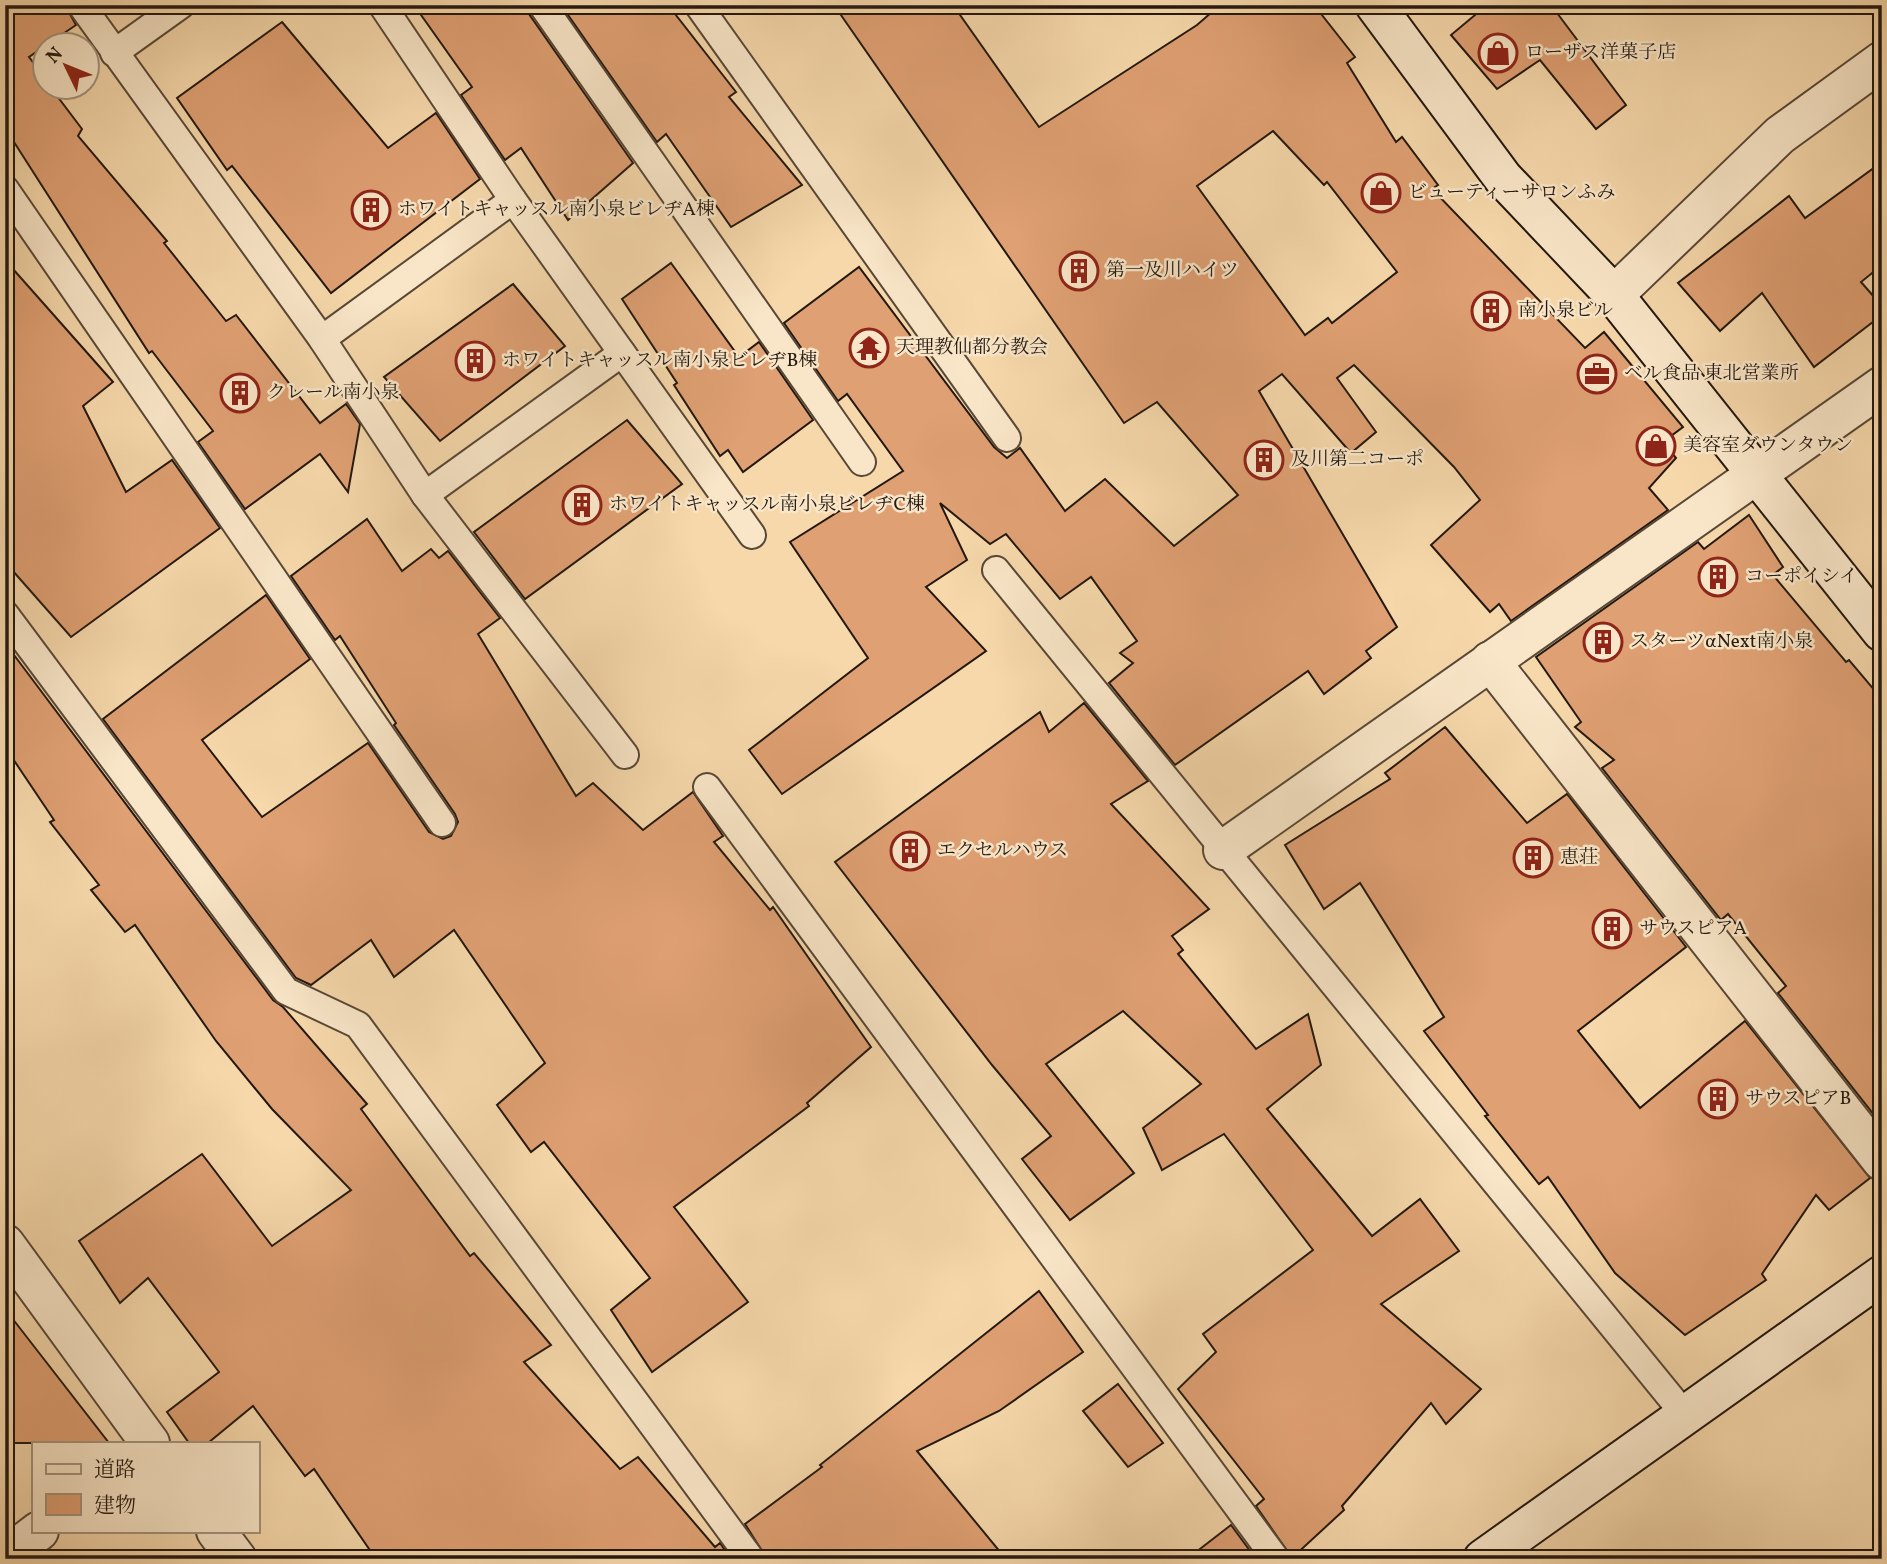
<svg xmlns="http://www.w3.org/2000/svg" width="1887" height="1564" font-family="Vollkorn,'Noto Serif JP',serif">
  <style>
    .building { fill: #dfa073; stroke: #231810; stroke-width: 2; fill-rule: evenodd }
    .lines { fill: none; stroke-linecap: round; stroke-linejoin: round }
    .lane-casing { stroke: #584837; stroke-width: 30 }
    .street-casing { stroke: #584837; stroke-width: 42 }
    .secondary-casing { stroke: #231810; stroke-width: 42 }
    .lane { stroke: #f9e6c8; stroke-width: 26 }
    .street { stroke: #f9e6c8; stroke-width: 38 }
    .secondary { stroke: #f9e6c8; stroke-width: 38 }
    .labels { text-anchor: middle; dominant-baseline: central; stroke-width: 5; stroke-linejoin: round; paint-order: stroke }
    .poi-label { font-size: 19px; fill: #231810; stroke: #f9e6c8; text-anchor: start }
  </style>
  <rect width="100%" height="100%" fill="#f6d8ab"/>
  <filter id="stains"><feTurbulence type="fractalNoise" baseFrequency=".00286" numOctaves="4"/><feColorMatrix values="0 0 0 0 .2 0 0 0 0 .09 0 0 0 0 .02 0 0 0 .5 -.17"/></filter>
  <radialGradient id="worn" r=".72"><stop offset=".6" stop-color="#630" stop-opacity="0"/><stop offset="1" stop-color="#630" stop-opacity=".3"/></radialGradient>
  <g class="building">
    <polygon points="5,5 65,5 76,25 29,57 46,79 46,88 51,88 82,129 78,136 167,241 164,243 226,321 236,315 320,423 346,404 360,424 348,492 320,454 245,509 198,442 213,431 152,351 149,353 5,128"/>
    <polygon points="414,5 526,5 529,14 633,163 568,220 521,148 505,160 461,95 472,87"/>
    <polygon points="561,5 668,5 736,92 729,97 802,185 731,227 666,134 657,142"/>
    <path d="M834 5H953L1039 127 1197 25 1220 5H1314L1355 57 1347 63 1396 142 1402 137 1438 185 1432 189 1585 348 1604 332 1683 427 1663 442 1676 458 1649 488 1668 510 1511 621 1499 604 1490 612 1431 545 1480 500 1454 467 1354 365 1337 378 1376 432 1351 453 1282 374 1259 391 1397 627 1366 651 1371 658 1324 694 1308 671 1175 765 1109 683 1133 663 1120 653 1137 641 1091 577 1060 599 1006 534 990 544 940 503 967 560 926 587 986 651 782 794 749 750 868 658 790 542 903 471 847 394 838 401 784 323 859 267 994 447 1007 458 1020 448 1065 511 1105 479 1174 546 1238 495 1157 402 1124 423ZM1273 131 1324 185 1327 182 1397 272 1332 323 1328 318 1305 335 1197 186Z"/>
    <polygon points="1487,5 1551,5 1626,105 1596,129 1540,60 1497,89 1451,35"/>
    <polygon points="282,22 388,148 436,113 480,179 331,293 232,166 227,170 177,98"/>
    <polygon points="1882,162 1882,265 1861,282 1882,306 1882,315 1814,367 1762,293 1720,331 1678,283 1789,196 1805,218"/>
    <polygon points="5,260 113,382 83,406 126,492 172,460 220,528 71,637 5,562"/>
    <polygon points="671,263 739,357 759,342 813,420 743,472 728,450 720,456 674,385 677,383 622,299"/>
    <polygon points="513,284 565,346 440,441 384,377"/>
    <polygon points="627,420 682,484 525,599 474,532"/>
    <polygon points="1749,515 1783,567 1773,575 1846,662 1849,660 1882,699 1882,1125 1778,993 1786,986 1728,914 1721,920 1602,768 1614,760 1575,727 1581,722 1536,657 1698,542 1704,549"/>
    <polygon points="367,519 402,571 431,549 439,558 448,551 500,618 478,634 576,796 593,783 643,830 693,792 723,836 714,842 770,910 773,907 871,1047 807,1103 809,1106 674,1207 748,1302 652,1372 611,1310 650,1278 544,1142 531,1152 497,1105 545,1063 454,930 394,977 371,940 311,985 296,978 103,719 266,595 310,659 202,740 262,817 368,743 429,832 443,839 451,836 458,822 455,814 394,725 396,723 340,636 335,640 291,576"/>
    <polygon points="5,643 273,1000 283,1007 367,1104 361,1109 470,1256 474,1253 551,1345 524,1362 620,1469 638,1457 715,1547 720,1543 731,1559 376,1559 314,1469 305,1476 253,1406 208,1443 189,1443 167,1412 219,1372 148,1278 120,1303 79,1241 202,1154 272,1246 351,1190 272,1109 216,1041 135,925 125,932 91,890 99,885 50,822 54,820 5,747"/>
    <polygon points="1084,703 1148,781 1111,804 1209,909 1172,936 1183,950 1178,954 1256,1049 1308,1014 1321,1065 1267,1109 1372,1236 1420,1199 1459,1251 1381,1304 1481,1389 1446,1424 1431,1403 1342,1506 1344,1510 1292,1558 1256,1506 1264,1499 1178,1389 1216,1352 1203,1334 1313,1250 1224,1134 1162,1170 1143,1128 1201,1084 1123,1011 1046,1064 1134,1173 1070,1220 1022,1159 1051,1136 992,1065 835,862 1040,712 1049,732"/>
    <polygon points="1445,727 1527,823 1567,794 1686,947 1578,1031 1640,1108 1745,1021 1870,1178 1829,1210 1816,1195 1762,1274 1766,1280 1685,1335 1615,1273 1548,1177 1539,1184 1485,1116 1488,1115 1424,1031 1444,1017 1360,883 1324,909 1285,845 1390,779 1385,773"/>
    <polygon points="1039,1291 1083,1352 999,1411 917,1451 1006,1559 767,1559 745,1524 822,1467 820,1465"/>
    <polygon points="5,1309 109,1443 5,1443"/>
    <polygon points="1118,1384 1163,1443 1128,1467 1083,1411"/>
    <polygon points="1231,1525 1256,1559 1187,1559"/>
  </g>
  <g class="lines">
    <defs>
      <g id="lane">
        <polyline points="81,5 322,339 425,495 625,755"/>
        <polyline points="382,5 513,200 752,535"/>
        <polyline points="542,5 862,462"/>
        <polyline points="698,5 1007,438"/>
        <polyline points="114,53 181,5"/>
        <polyline points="5,189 442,823"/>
        <polyline points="322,339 513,200"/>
        <polyline points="425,495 622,353"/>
        <polyline points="996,570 1685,1415"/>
        <polyline points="5,614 286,991 358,1025 751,1559"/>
        <polyline points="707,787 1276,1559"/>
      </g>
      <g id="street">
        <polyline points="1614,295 1780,135 1882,61"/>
        <polyline points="1490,661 1882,1161"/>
        <polyline points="1223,850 1882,386"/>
        <polyline points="5,1244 150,1443"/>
        <polyline points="216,1531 237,1559"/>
        <polyline points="5,1557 39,1531"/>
      </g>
      <g id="secondary">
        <polyline points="1375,5 1503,178 1614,295 1882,632"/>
        <polyline points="1483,1559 1882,1275"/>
      </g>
    </defs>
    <use href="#lane" class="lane-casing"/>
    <use href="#street" class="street-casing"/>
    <use href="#secondary" class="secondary-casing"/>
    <use href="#lane" class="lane"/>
    <use href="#street" class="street"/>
    <use href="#secondary" class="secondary"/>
  </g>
  <defs>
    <symbol id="shop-ring" viewBox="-11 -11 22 22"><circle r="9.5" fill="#f9e6c8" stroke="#8f2418" stroke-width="1.5"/><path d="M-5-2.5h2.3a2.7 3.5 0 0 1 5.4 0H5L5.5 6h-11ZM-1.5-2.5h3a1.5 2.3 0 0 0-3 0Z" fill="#8f2418"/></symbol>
    <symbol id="building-ring" viewBox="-11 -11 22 22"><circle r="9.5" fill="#f9e6c8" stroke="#8f2418" stroke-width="1.5"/><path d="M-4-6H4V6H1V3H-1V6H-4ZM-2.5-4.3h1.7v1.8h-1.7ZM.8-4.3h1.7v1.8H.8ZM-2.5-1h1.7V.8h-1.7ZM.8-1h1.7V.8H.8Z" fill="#8f2418"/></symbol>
    <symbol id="temple-ring" viewBox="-11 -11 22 22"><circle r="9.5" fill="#f9e6c8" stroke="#8f2418" stroke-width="1.5"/><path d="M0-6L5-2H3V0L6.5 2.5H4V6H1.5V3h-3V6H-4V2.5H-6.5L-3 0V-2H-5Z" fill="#8f2418"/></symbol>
    <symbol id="office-ring" viewBox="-11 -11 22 22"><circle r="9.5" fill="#f9e6c8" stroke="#8f2418" stroke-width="1.5"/><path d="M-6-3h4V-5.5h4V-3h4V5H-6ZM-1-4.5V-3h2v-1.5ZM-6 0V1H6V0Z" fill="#8f2418"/></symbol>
  </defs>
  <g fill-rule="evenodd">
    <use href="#shop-ring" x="1476" y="31" width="44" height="44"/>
    <use href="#shop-ring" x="1359" y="171" width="44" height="44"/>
    <use href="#building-ring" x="349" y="188" width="44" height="44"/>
    <use href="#building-ring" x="1057" y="249" width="44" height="44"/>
    <use href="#building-ring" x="1469" y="289" width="44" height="44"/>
    <use href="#temple-ring" x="847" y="326" width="44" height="44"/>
    <use href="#building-ring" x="453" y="339" width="44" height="44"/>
    <use href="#office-ring" x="1575" y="352" width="44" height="44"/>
    <use href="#building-ring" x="218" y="371" width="44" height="44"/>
    <use href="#shop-ring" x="1634" y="424" width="44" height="44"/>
    <use href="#building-ring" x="1242" y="438" width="44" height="44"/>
    <use href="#building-ring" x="560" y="483" width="44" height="44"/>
    <use href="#building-ring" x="1696" y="555" width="44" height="44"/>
    <use href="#building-ring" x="1581" y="620" width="44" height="44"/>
    <use href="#building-ring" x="888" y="829" width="44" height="44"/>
    <use href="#building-ring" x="1511" y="836" width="44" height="44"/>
    <use href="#building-ring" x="1590" y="907" width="44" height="44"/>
    <use href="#building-ring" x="1696" y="1077" width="44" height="44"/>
  </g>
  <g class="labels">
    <g class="poi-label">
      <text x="1525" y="53">ローザス洋菓子店</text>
      <text x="1408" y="193">ビューティーサロンふみ</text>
      <text x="398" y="210">ホワイトキャッスル南小泉ビレヂA棟</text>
      <text x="1106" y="271">第一及川ハイツ</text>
      <text x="1518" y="311">南小泉ビル</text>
      <text x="896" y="348">天理教仙都分教会</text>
      <text x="502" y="361">ホワイトキャッスル南小泉ビレヂB棟</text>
      <text x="1624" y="374">ベル食品 東北営業所</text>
      <text x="267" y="393">クレール南小泉</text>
      <text x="1683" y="446">美容室ダウンタウン</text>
      <text x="1291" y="460">及川第二コーポ</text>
      <text x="609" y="505">ホワイトキャッスル南小泉ビレヂC棟</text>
      <text x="1745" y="577">コーポイシイ</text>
      <text x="1630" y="642">スターツαNext南小泉</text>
      <text x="937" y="851">エクセルハウス</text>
      <text x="1560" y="858">恵荘</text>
      <text x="1639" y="929">サウスピアA</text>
      <text x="1745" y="1099">サウスピアB</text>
    </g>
  </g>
  <rect width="1887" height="1564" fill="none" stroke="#f6d8ab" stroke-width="28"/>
  <rect x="7" y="7" width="1873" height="1550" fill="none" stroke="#231810" stroke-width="3.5"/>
  <rect x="14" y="14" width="1859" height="1536" fill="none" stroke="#231810" stroke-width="2"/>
  <rect x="32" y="1442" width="228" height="91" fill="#f9e6c8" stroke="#a3947e" stroke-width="2"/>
  <rect x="46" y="1464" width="35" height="10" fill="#f9e6c8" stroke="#a3947e" stroke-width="2"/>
  <text x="94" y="1476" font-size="21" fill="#231810">道路</text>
  <rect x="46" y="1494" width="35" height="21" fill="#dfa073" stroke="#a3947e" stroke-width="2"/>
  <text x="94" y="1512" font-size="21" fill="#231810">建物</text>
  <g transform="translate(66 66) rotate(313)"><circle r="33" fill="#f9e6c8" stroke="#a3947e" stroke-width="2"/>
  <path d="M0-5L12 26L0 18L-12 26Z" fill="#8f2418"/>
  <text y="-10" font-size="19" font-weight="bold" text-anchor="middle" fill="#231810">N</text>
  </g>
  <rect width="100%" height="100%" filter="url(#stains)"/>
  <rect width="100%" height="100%" fill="url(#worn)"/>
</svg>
